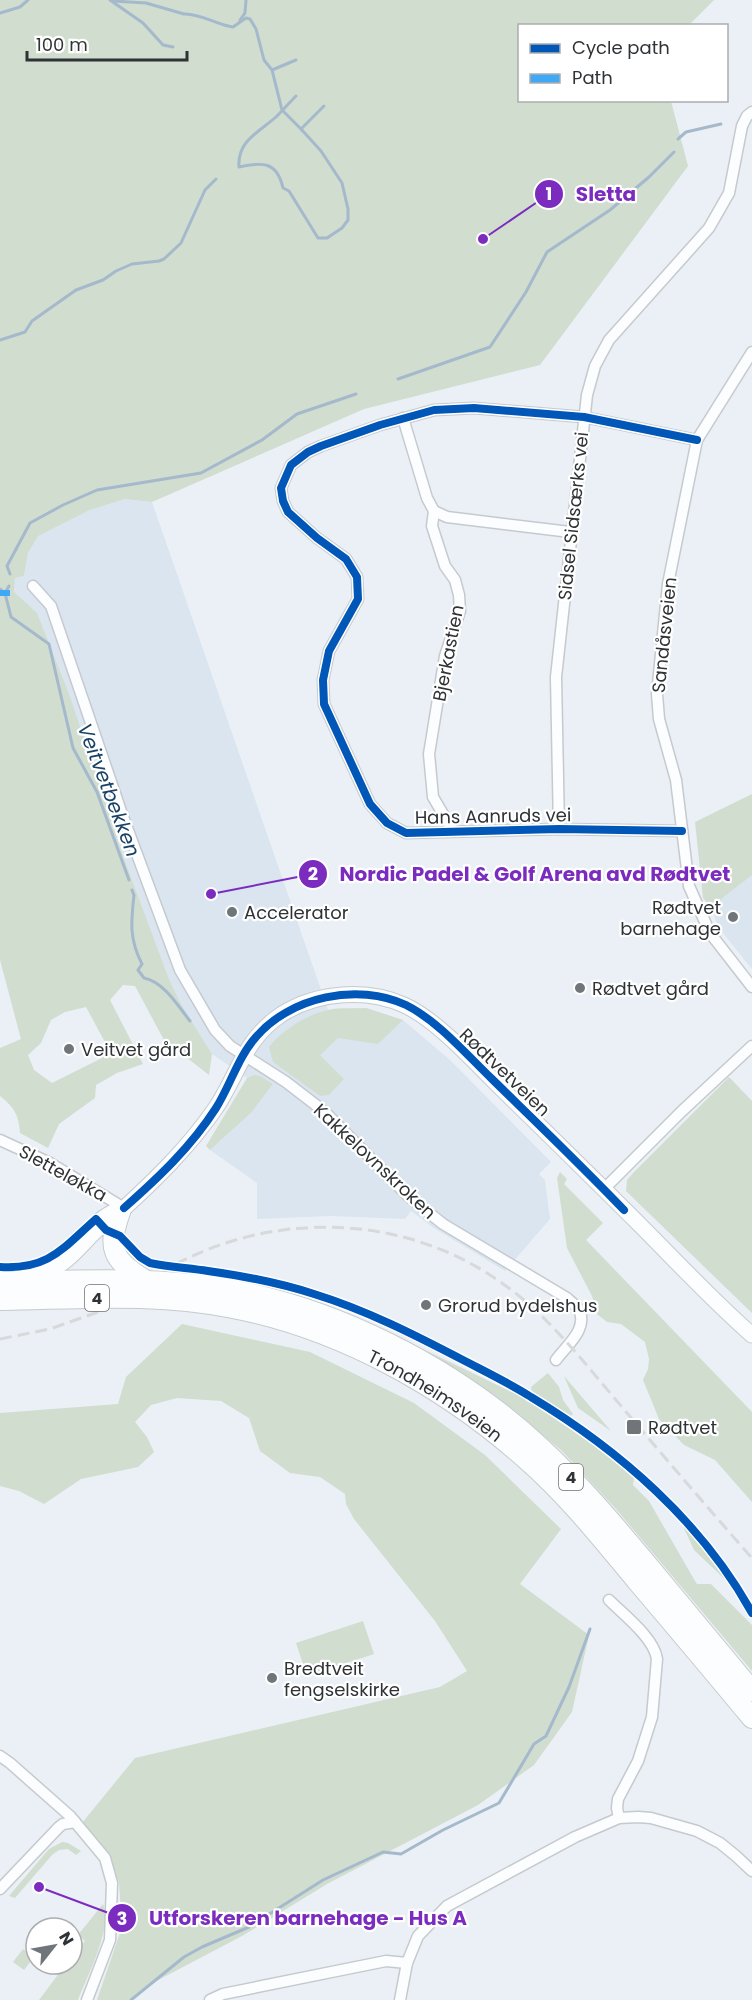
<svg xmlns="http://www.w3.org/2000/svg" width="752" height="2000" font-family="Poppins,sans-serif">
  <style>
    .built { fill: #dae5f0 }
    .green { fill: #d1ddcf; fill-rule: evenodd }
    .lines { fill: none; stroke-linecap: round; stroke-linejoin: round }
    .stream { stroke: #a5b9cc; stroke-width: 3 }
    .street-casing { stroke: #c6cace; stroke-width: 13 }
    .secondary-casing { stroke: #c6cace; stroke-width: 17 }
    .highway-casing { stroke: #c6cace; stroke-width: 22 }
    .street { stroke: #fcfdfe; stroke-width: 10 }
    .secondary { stroke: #fcfdfe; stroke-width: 15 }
    .highway { stroke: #fcfdfe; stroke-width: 20 }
    .rail { stroke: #d7d9da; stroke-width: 3; stroke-dasharray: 12 6; stroke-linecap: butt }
    .quiet { stroke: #3fa9f5; stroke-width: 6; stroke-dasharray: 12 6; stroke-linecap: butt }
    .cycleway-casing { stroke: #fff; stroke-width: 11 }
    .cycleway { stroke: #0057b8; stroke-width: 8 }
    .poi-dot { fill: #707579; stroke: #fff; stroke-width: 2 }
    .labels { text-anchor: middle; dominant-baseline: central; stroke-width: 4.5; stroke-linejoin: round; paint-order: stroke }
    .shield { fill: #fff; stroke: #6d7072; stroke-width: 1.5 }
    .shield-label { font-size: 16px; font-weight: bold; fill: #2f3336 }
    .street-label { font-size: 18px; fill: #2f3336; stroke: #fff }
    .poi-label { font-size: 18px; fill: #2f3336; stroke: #fff; text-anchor: start }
    .water-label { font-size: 20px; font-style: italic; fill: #184266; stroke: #fff }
    .leader { fill: none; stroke: #7b2cbf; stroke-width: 2 }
    .callout-dot { fill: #7b2cbf; stroke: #fff; stroke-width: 2 }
    .mark-label { font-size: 18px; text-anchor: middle; font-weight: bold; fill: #fff }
    .callout-label { font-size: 20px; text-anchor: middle; font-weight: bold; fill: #7b2cbf; stroke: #fff; stroke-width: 4.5; stroke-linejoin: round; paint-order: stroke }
  </style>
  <rect width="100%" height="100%" fill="#eaf0f5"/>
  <g class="built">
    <polygon points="125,499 152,502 328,1010 366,1008 403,1020 450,1060 551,1162 539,1174 545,1180 550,1219 505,1271 434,1228 411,1211 405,1219 331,1216 257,1219 257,1183 210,1150 252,1112 273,1084 254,1075 247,1078 212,1054 181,1004 169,979 125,861 109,810 14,592 15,578 24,576 28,553 37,536 90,510"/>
    <polygon points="752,875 752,969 718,927 711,907"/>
  </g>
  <g class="green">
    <path d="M0 0H714L689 25 520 26V100L671 101 688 166 540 365 364 409 152 502 125 499 90 510 38 536 28 553 24 576 15 578 14 592 37 613 69 694 125 861 169 979 181 1004 212 1054 209 1075 164 1040 135 986 123 985 110 1000 143 1064 117 1073 96 1085 95 1098 59 1124 48 1148 20 1133C19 1115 14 1107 0 1096V1048L21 1039 0 960ZM86 1007 106 1044 102 1058 52 1083 34 1070 28 1055 41 1043 51 1020 65 1012Z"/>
    <polygon points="752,794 752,875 711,907 703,898 695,822"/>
    <path d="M366 1008 403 1020 378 1044 338 1038 320 1055 344 1079 329 1095 320 1096 273 1062 269 1047C281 1031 308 1014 328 1010 340 1007 354 1009 366 1008Z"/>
    <polygon points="254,1075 260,1076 273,1084 252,1112 210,1150 206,1146 247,1078"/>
    <polygon points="729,1077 752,1101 752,1313 626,1191 627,1180 635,1171"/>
    <polygon points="560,1172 567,1179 564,1184 603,1223 586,1240 752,1412 752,1502 715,1460 684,1445 659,1419 643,1380 648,1369 649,1359 645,1342 621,1324 607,1322 597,1314 592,1296 567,1248 557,1178"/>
    <polygon points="182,1324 310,1352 414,1403 485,1455 561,1529 520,1584 589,1635 572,1712 534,1765 478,1805 327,1884 242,1936 145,1987 129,2000 97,2000 122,1927 119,1882 109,1858 82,1823 135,1758 440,1687 467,1671 435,1621 354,1519 346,1504 345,1494 320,1477 290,1473 260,1451 249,1418 221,1401 177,1398 151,1405 135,1422 147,1437 154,1452 138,1467 81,1479 44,1504 19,1491 0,1486 0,1413 118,1404 126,1377"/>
    <polygon points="425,1350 524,1398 592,1444 634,1477 633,1485 649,1501 695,1581 697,1584 711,1584 752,1625 752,1671 616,1509 562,1451 496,1396"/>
    <polygon points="548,1373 559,1387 563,1400 573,1414 569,1417 532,1393 531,1387"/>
    <polygon points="564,1376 611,1431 578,1408"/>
    <polygon points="681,1522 710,1556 732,1586 694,1550"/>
    <polygon points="363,1621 374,1654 307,1676 296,1643"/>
    <polygon points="62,1842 68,1843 81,1851 76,1855 68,1849 59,1850 52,1855 15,1898 9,1896 49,1849"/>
    <path d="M103 1904C113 1928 87 1976 78 2000H39L66 1964H72V1957L85 1941 78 1935Z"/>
    <polygon points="23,1949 34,1957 24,1970 13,1962"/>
  </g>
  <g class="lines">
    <g class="stream">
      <polyline points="110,0 143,23 163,45 173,47"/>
      <path d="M113 1 146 3 184 14C200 13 217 25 233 27L246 18 250 19 256 29 264 60 272 70 282 110 301 129 321 151 342 183 348 209V220L342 228 327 238H318L289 191 283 188C277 161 262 162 239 167 237 141 259 132 276 117 283 110 289 103 296 96"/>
      <polyline points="0,13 20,7 28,0"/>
      <polyline points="240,20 245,13 246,0"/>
      <polyline points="272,70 296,60"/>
      <polyline points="301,129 324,106"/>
      <polyline points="678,139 686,132 721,124"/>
      <polyline points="0,340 25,332 32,321 76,290 103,280 116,271 132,264 159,261 164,259 181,243 205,190 216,179"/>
      <polyline points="398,379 490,347 526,292 547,252 610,210 649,177 674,152"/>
      <polyline points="10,574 7,566 30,523 63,505 97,490 201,473 262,440 297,414 356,394"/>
      <polyline points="0,589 5,593 11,617 49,644 73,748 97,792 129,880"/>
      <polyline points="5,593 9,586"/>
      <path d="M132 890 134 895C131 922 129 939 142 964L138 970 144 978C164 982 178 1006 190 1021"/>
      <polyline points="131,2000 184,1957 202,1947 249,1927 323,1880 383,1852 401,1854 443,1830 499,1803 534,1744 546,1736 569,1687 590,1629"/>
    </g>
    <defs>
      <g id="street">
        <polyline points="752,352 697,440 668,584 657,694 659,719 676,780 689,886 710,933 752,987"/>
        <polyline points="403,418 427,498 434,511 447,517 570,532"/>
        <polyline points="434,511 432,526 445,566 455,580 459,595 460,611 445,656 429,754 433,797 453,831"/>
        <path d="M33 586 51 606 122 814 180 970 215 1030 230 1046 286 1082 325 1112 408 1196 443 1224 567 1298C570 1301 575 1305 578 1308 590 1328 566 1346 556 1360"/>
        <polyline points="559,829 556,677 587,395 595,366 609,340 709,228 729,193 742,126 747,116 752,112"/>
        <polyline points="682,831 559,829 406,833 387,823 370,804 324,704 323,680 329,651 358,599 357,577 346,559 317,538 288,512 283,501 281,488 291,465 308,452 321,446 380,425 434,410 474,408 584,417 697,440"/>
        <polyline points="0,1140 50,1163 124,1208"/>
        <polyline points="604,1189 682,1111 752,1046"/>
        <path d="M609 1600C624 1615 654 1638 657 1659L652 1717 638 1761 618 1799 617 1808 619 1818"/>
        <polyline points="0,1756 10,1763 70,1816 105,1858 112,1883 110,1940 87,2000"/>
        <polyline points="0,1889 59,1827 63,1824 75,1822"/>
        <polyline points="210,2000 223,1994 386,1961 407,1963"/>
        <polyline points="400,2000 407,1963 418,1936 447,1906 575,1837 619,1818 638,1817 651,1818 697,1831 720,1843 736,1856 752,1871"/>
      </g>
      <path id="secondary" d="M120 1212C155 1180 188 1148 215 1109 239 1074 243 1040 282 1014 317 992 367 988 404 1005 438 1020 479 1067 506 1093 551 1137 595 1180 639 1224 676 1261 712 1300 752 1335"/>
      <g id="highway">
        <path d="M120 1212C107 1248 112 1260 145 1280"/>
        <path d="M29 1278C42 1273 55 1266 66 1257 84 1242 97 1220 120 1212"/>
        <path d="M0 1281C72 1282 142 1276 214 1287 331 1304 454 1367 540 1447 580 1484 615 1526 650 1568 684 1609 718 1650 752 1691"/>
        <path id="s1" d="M0 1300C78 1299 156 1292 233 1308 341 1329 445 1387 527 1460 568 1496 602 1539 637 1581 676 1627 714 1672 752 1718"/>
      </g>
    </defs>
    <use href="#street" class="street-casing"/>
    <use href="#secondary" class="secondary-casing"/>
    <use href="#highway" class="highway-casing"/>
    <use href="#street" class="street"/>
    <use href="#secondary" class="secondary"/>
    <use href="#highway" class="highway"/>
    <g class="rail">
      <path d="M176 1264C281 1209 410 1215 506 1286 549 1317 582 1360 616 1400 661 1453 706 1506 752 1558"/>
      <polyline points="0,1339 50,1329 98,1312"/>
    </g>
    <polyline class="quiet" points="0,593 10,593"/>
    <defs>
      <g id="cycleway">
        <polyline points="682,831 559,829 406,833 387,823 370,804 324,704 323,680 329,651 358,599 357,577 346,559 317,538 288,512 283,501 281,488 291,465 308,452 321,446 380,425 434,410 474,408 584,417 697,440"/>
        <path d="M124 1208C158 1178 191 1147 216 1108 230 1086 238 1057 256 1037 290 997 358 982 406 1005 438 1021 466 1054 492 1079 536 1122 581 1165 624 1210"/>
        <path d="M0 1267C49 1270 63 1248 96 1219L106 1230 120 1236 140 1257 150 1263C169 1267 189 1268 208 1271 244 1276 280 1283 314 1294 366 1310 415 1335 463 1360 486 1372 509 1383 531 1397 619 1450 702 1522 752 1613"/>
      </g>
    </defs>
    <use href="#cycleway" class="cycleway-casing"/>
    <use href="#cycleway" class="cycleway"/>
  </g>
  <g class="poi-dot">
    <circle cx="232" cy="912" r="6"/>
    <circle cx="733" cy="917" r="6"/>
    <circle cx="580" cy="988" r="6"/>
    <circle cx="69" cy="1049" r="6"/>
    <circle cx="426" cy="1305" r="6"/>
    <rect x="626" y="1419" width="16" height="16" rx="3"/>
    <circle cx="272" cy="1678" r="6"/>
  </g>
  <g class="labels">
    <g class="shield">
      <rect x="85" y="1285" width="24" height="26" rx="4.5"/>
      <rect x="559" y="1464" width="24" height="26" rx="4.5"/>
    </g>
    <g class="shield-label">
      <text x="97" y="1298">4</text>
      <text x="571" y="1477">4</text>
    </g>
    <g class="street-label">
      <text transform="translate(573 516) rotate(-84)">Sidsel Sidsærks vei</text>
      <text transform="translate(664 635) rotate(-84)">Sandåsveien</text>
      <text transform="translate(448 653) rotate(-79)">Bjerkastien</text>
      <text transform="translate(493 816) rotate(-1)">Hans Aanruds vei</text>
      <text transform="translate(505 1072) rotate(44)">Rødtvetveien</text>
      <text transform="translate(375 1161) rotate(43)">Kakkelovnskroken</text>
      <text transform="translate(63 1173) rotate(29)">Sletteløkka</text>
      <text stroke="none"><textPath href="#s1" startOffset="456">Trondheimsveien</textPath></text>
    </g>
    <g class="poi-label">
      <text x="721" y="907" text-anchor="end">Rødtvet<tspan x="721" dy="21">barnehage</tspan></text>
      <text x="244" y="912">Accelerator</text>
      <text x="592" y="988">Rødtvet gård</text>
      <text x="81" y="1049">Veitvet gård</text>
      <text x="438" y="1305">Grorud bydelshus</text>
      <text x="648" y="1427">Rødtvet</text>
      <text x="284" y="1668">Bredtveit<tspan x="284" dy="21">fengselskirke</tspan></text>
    </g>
    <g class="water-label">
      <text transform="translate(109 790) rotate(69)">Veitvetbekken</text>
    </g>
  </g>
  <path class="leader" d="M483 239L549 194M211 894L313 874M39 1887L122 1918"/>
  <g class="callout-dot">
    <circle cx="483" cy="239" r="6"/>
    <circle cx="211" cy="894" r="6"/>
    <circle cx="39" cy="1887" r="6"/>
    <circle cx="549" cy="194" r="15"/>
    <circle cx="313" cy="874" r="15"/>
    <circle cx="122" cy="1918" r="15"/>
  </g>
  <g class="mark-label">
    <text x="549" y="200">1</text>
    <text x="313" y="880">2</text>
    <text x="122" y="1925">3</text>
  </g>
  <g class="callout-label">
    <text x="606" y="201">Sletta</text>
    <text x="535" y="881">Nordic Padel &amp; Golf Arena avd Rødtvet</text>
    <text x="308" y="1925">Utforskeren barnehage - Hus A</text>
  </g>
  <rect x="518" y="24" width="210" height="78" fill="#ffffff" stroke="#acadaf" stroke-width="1.5"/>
  <rect x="530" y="44" width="30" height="9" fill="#0057b8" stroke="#acadaf" stroke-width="1.5"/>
  <text x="572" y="54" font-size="18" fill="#2f3336">Cycle path</text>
  <rect x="530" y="74" width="30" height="9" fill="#3fa9f5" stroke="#acadaf" stroke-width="1.5"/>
  <text x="572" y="84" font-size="18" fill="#2f3336">Path</text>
  <g transform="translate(54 1946) rotate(59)"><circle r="28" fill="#ffffff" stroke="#acadaf" stroke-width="1.5"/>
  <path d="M0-4.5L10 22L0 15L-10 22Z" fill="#707579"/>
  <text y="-9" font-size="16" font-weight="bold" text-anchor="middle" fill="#2f3336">N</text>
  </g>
  <path d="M27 51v9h160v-9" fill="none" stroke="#2f3336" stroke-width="3"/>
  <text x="36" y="51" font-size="18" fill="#2f3336" stroke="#ffffff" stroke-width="4.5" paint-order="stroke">100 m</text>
</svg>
